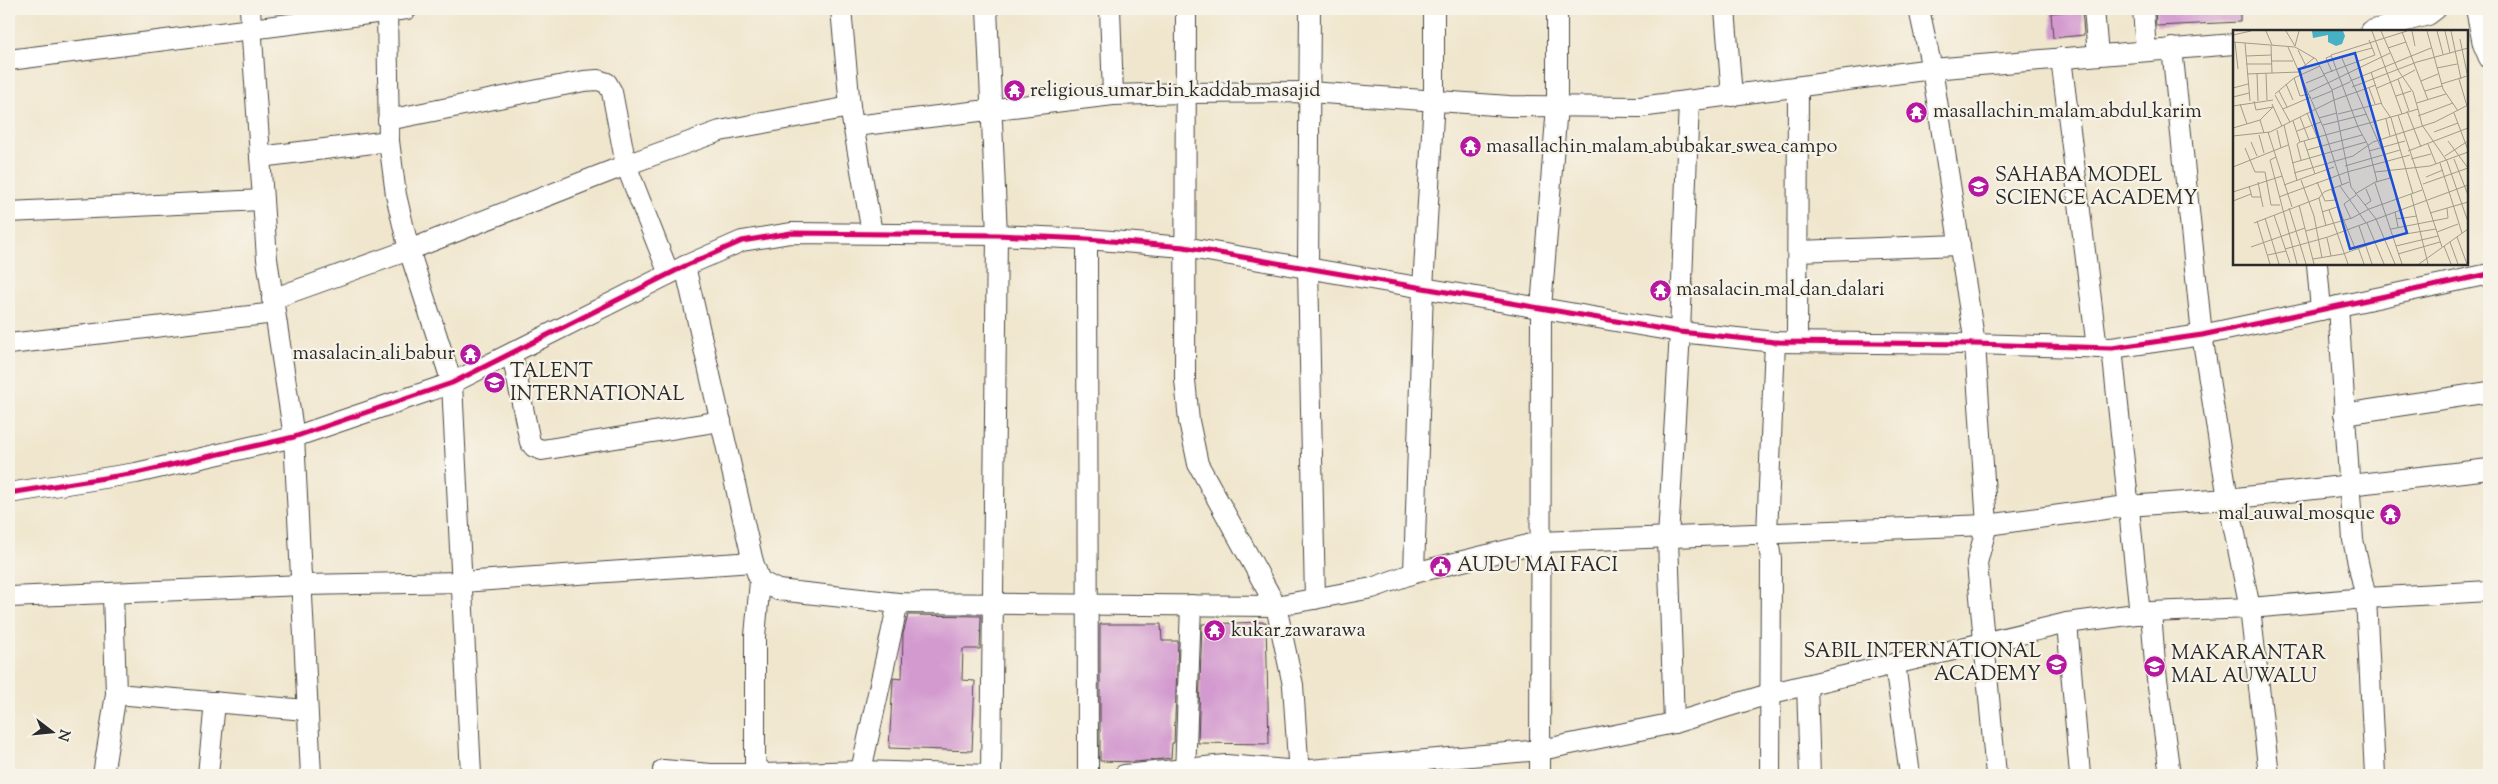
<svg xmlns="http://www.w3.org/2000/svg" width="2498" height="784" font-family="'Sorts Mill Goudy',serif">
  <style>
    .building { fill: #d39acf }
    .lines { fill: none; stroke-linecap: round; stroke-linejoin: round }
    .minor-casing { stroke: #494743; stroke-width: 22 }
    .minor { stroke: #fff; stroke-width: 20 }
    .cycleway-casing { stroke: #f7f3e8; stroke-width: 8 }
    .cycleway { stroke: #d6006c; stroke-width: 5 }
    .labels { text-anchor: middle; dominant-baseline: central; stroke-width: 4.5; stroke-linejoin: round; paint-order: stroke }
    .poi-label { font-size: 20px; fill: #2b2b2b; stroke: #f7f3e8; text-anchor: start }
    .inset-road { fill: none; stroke: #a19b8c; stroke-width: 1 }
    .view { fill: #1d4ed8; fill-opacity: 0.15; stroke: #1d4ed8; stroke-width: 2.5 }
    .inset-edge { fill: none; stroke: #2b2b2b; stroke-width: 2.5 }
  </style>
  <rect width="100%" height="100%" fill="#f7f3e8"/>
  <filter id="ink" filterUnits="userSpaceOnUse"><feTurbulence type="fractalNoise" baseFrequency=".02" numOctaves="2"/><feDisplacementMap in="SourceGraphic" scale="10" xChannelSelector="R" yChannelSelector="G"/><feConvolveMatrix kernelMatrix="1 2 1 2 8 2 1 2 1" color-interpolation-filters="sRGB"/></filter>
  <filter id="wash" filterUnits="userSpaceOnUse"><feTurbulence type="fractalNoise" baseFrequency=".0096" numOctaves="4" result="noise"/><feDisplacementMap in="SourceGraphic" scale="20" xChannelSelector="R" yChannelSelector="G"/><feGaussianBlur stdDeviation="1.12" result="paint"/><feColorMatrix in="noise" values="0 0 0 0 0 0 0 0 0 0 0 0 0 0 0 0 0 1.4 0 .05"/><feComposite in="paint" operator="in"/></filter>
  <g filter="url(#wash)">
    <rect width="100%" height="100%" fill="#f0e6cd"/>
    <g id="blocks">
      <g class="building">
        <polygon points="2155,9 2240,9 2240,22 2156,26"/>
        <polygon points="2082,10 2084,35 2053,38 2051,13"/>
        <polygon points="908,615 981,616 980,649 963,649 962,680 975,681 972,751 889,748 893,681 893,678 902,679 903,634"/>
        <polygon points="1266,622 1269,744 1198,743 1202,624"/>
        <polygon points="1100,624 1161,624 1162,641 1178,641 1174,743 1172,743 1171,758 1137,762 1100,761"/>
      </g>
    </g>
  </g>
  <g filter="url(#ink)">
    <use href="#blocks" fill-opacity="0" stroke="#494743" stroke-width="1"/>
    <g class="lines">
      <defs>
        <g id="minor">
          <polyline points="250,9 267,259 294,437 311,775"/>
          <polyline points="387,9 389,141 396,195 409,250 452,383 471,775"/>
          <polyline points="841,9 850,107 872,233"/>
          <polyline points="987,9 997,235 991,775"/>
          <polyline points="1110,9 1113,95"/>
          <polyline points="1186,9 1185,380 1189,421 1198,464 1276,606 1293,685 1299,775"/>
          <polyline points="1310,9 1308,268 1315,599"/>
          <polyline points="1725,9 1732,96"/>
          <polyline points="1919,9 1932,69 1975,344 1987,525 1977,563 1996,775"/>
          <polyline points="2094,9 2098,55"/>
          <polyline points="2143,9 2146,51"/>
          <polyline points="2476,9 2483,44 2489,58"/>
          <polyline points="2370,31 2428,15 2436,9"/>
          <polyline points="2172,48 2202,335 2228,499 2250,608 2269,775"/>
          <polyline points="2061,58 2097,348"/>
          <polyline points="9,60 407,9"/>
          <polyline points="388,120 584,81 598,80 607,83 612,92 626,165 669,274"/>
          <polyline points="855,126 1113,95 1185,93 1309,92 1509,106 1640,107 1932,69 2234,44"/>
          <polyline points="260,157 389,141"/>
          <polyline points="9,212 263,200"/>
          <polyline points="1087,239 1088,775"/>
          <polyline points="1798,251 1960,245"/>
          <polyline points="2317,264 2321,310"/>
          <polyline points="685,266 753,562 760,581 778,590 898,603 1276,606 1372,588 1414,573 1540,542 1987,525 2127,506 2228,499 2489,469"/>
          <polyline points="272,299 409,250 626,165 720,131 850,107"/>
          <polyline points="2338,306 2353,540 2366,598 2375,775"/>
          <polyline points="1797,342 1798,87"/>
          <polyline points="9,344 275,313"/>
          <polyline points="2112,348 2140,614"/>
          <polyline points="512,354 530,442 534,447 542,450 721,421"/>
          <polyline points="2344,414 2489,392"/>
          <polyline points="9,493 136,473 294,437 452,383 685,266 742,241 791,233 997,235 1087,239 1184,247 1680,332 1775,342 1975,344 2112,348 2202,335 2489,274"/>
          <polyline points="1414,573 1423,288 1434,99 1434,9"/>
          <polyline points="760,581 755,636 755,763 763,774 861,771 990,775"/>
          <polyline points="9,597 303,585 462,582 753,562"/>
          <polyline points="2151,612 2155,664 2170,775"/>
          <polyline points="2067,623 2080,775"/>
          <polyline points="1895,664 1910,775"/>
          <polyline points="1807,685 1810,775"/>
          <polyline points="116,694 306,710"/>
          <polyline points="1674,723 1668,538 1680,332 1689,102"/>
          <polyline points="663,770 711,774 763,774"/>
          <polyline points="103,775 116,694 113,594"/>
          <polyline points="208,775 215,702"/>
          <polyline points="860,775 898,603"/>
          <polyline points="1124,775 1226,765 1299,771 1541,750 1674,723 1772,693 2067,623 2151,612 2250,608 2366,598 2489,591"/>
          <polyline points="1185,775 1191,605"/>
          <polyline points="1540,775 1541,308 1557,106 1557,9"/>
          <polyline points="1770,775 1771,559 1767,534 1775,342"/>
        </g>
      </defs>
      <use href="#minor" class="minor-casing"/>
      <use href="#minor" class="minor"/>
      <defs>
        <polyline id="cycleway" points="9,493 136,473 294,437 452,383 685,266 742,241 791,233 997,235 1087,239 1184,247 1680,332 1775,342 1975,344 2112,348 2202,335 2489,274"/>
      </defs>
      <use href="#cycleway" class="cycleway-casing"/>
      <use href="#cycleway" class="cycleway"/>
    </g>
  </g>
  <defs>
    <symbol id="temple-disc" viewBox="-11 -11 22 22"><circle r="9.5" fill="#b5179e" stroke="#f7f3e8"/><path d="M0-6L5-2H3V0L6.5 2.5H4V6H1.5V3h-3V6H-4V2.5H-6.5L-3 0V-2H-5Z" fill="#fff"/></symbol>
    <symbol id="school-disc" viewBox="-11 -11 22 22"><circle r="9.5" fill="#b5179e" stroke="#f7f3e8"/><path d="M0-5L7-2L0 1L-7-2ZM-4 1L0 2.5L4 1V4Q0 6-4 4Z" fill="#fff"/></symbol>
    <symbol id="civic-disc" viewBox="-11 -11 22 22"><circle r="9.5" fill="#b5179e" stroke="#f7f3e8"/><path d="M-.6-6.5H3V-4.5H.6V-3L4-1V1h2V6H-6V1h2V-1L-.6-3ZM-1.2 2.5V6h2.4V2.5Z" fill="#fff"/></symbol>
  </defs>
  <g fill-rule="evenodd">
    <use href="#temple-disc" x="1002" y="78" width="25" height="25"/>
    <use href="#temple-disc" x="1904" y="100" width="25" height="25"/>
    <use href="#temple-disc" x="1458" y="134" width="25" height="25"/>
    <use href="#school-disc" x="1966" y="174" width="25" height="25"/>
    <use href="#temple-disc" x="1648" y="278" width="25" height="25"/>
    <use href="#temple-disc" x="458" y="342" width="25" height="25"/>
    <use href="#school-disc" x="482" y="370" width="25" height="25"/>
    <use href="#temple-disc" x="2378" y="502" width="25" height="25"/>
    <use href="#civic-disc" x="1428" y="554" width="25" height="25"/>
    <use href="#temple-disc" x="1202" y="618" width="25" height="25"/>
    <use href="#school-disc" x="2044" y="652" width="25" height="25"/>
    <use href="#school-disc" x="2142" y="654" width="25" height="25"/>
  </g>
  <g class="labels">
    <g class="poi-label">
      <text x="1030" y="91">religious_umar_bin_kaddab_masajid</text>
      <text x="1933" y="112">masallachin_malam_abdul_karim</text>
      <text x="1486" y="147">masallachin_malam_abubakar_swea_campo</text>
      <text x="1995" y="176">SAHABA MODEL<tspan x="1995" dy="23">SCIENCE ACADEMY</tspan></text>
      <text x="1676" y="290">masalacin_mal_dan_dalari</text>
      <text x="455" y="354" text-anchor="end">masalacin_ali_babur</text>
      <text x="510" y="372">TALENT<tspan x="510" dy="23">INTERNATIONAL</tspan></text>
      <text x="2375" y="514" text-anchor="end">mal_auwal_mosque</text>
      <text x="1457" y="566">AUDU MAI FACI</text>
      <text x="1231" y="631">kukar_zawarawa</text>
      <text x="2041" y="652" text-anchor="end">SABIL INTERNATIONAL<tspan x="2041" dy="23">ACADEMY</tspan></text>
      <text x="2171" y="654">MAKARANTAR<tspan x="2171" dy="23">MAL AUWALU</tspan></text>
    </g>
  </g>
  <g transform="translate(2233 30)">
    <rect width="235" height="235" fill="#f0e6cd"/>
    <path d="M79 1H110L112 6 109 14 103 16 95 12V5L80 8Z" fill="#46b1c4"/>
    <path class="inset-road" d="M33 1 39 15M53 1 62 16M139 1 169 84 185 79 189 95 214 131 235 192M148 1 165 40 180 62 185 79M179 1 182 16M194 1 210 59 225 81M204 1 210 24M212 1 217 23M218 1 228 49M169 2 195 70M0 5 18 1M227 9 235 48M136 10 142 25M0 12 62 17 83 29 99 60 118 157 143 189 162 234M2 12 5 39M12 13 17 71M38 16 39 43M62 16 66 1M55 17 91 99 109 155M155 18 173 12M65 20 73 36M13 26 38 25M98 26 93 28 99 42M108 26 151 125 157 148 143 152M99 29 139 18M39 31H60M13 34H39M204 38 224 34M65 41 81 28M138 42 149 75 158 88 180 164M24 43 25 71M33 43 34 70M14 44 66 42M91 44 142 25M61 48 67 66 76 64M226 49 234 76M117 51 198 18M188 51 205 44M73 53 92 45M53 54 60 70M208 54 234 46M119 57 184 32 235 18M0 58 15 54M136 58 142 74M144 58 165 49M99 60 117 52M46 61 54 77M192 61 209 56M76 62 157 23M42 64 61 48 87 36M42 65 57 92M163 66 178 61M0 67 16 63M79 69 99 61M21 71 23 80 40 77 27 90 31 103M184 73 213 64M7 74 14 94M39 74 49 96M0 76 40 70M50 79 78 67M174 81 188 117M176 81 165 49 182 40M74 83 84 107M221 83 235 120M105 84 149 73M165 85 209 217M185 86 220 73M67 87 76 110M86 88 104 83M153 89 157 106M60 91 67 112 169 84M51 95 64 151M90 95 134 84M0 98 27 90M44 100 48 118M64 101 88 92M35 102 59 177M201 102 225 93M26 105 31 123M0 106 37 102 101 70 143 55M71 111 82 144M215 111 235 138M18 112 24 126M67 112 64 114 68 130M195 114 203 134M12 118 22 142H32L38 175H47M74 120 129 105M136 121 172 111M175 121 235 98M212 126 235 111M43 127 37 130 64 234M178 129 198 124M221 129 235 165M59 133 133 112M207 133 229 203M112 136 167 120M0 137 55 115M142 142 197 136 235 122M61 143 120 126 140 112 202 92 235 75M193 147 210 140M68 150 81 186 89 228M25 152 30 177M84 152 92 171 102 170M142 153 169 234M190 154 235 138M51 155 101 137M16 156 19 167H28M107 156 133 193M98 159 122 218M0 162 49 146M122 164 144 151 135 115 125 97 98 25 174 1M178 164 195 234M46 167 114 142 177 125M86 168 93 196M0 171 18 164M66 175 81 234M132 175 138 171 133 159M56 178 73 234M96 180 115 234M89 182 104 177M162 182 165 197M197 183 235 172M41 185 57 233M32 188 46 234M118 189 111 174 123 165M163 189 184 186M24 191 37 234M21 193 86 168 91 162 116 152M134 193 151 234M126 196 139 234M158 199 215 188 214 178M73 201 119 188 136 179 189 160M204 202 225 194M224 207 234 234M94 208 98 226M217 212 225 234M163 216 205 206M211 216 218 234M18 217 72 198M125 217 131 234M52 219 95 207 235 155M165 224 207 212M35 225 53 221M80 229 110 224 160 206 203 199M186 234 235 199"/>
    <path class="view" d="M122 23 174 203 117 219 66 39Z"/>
    <rect width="235" height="235" class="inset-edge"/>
  </g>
  <rect width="2498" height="784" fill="none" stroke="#f7f3e8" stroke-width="30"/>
  <g transform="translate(52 732) rotate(106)" stroke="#f7f3e8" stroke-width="4" paint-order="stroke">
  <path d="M0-4L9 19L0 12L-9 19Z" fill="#2b2b2b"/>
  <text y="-8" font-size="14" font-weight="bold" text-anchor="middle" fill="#2b2b2b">N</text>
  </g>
</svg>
